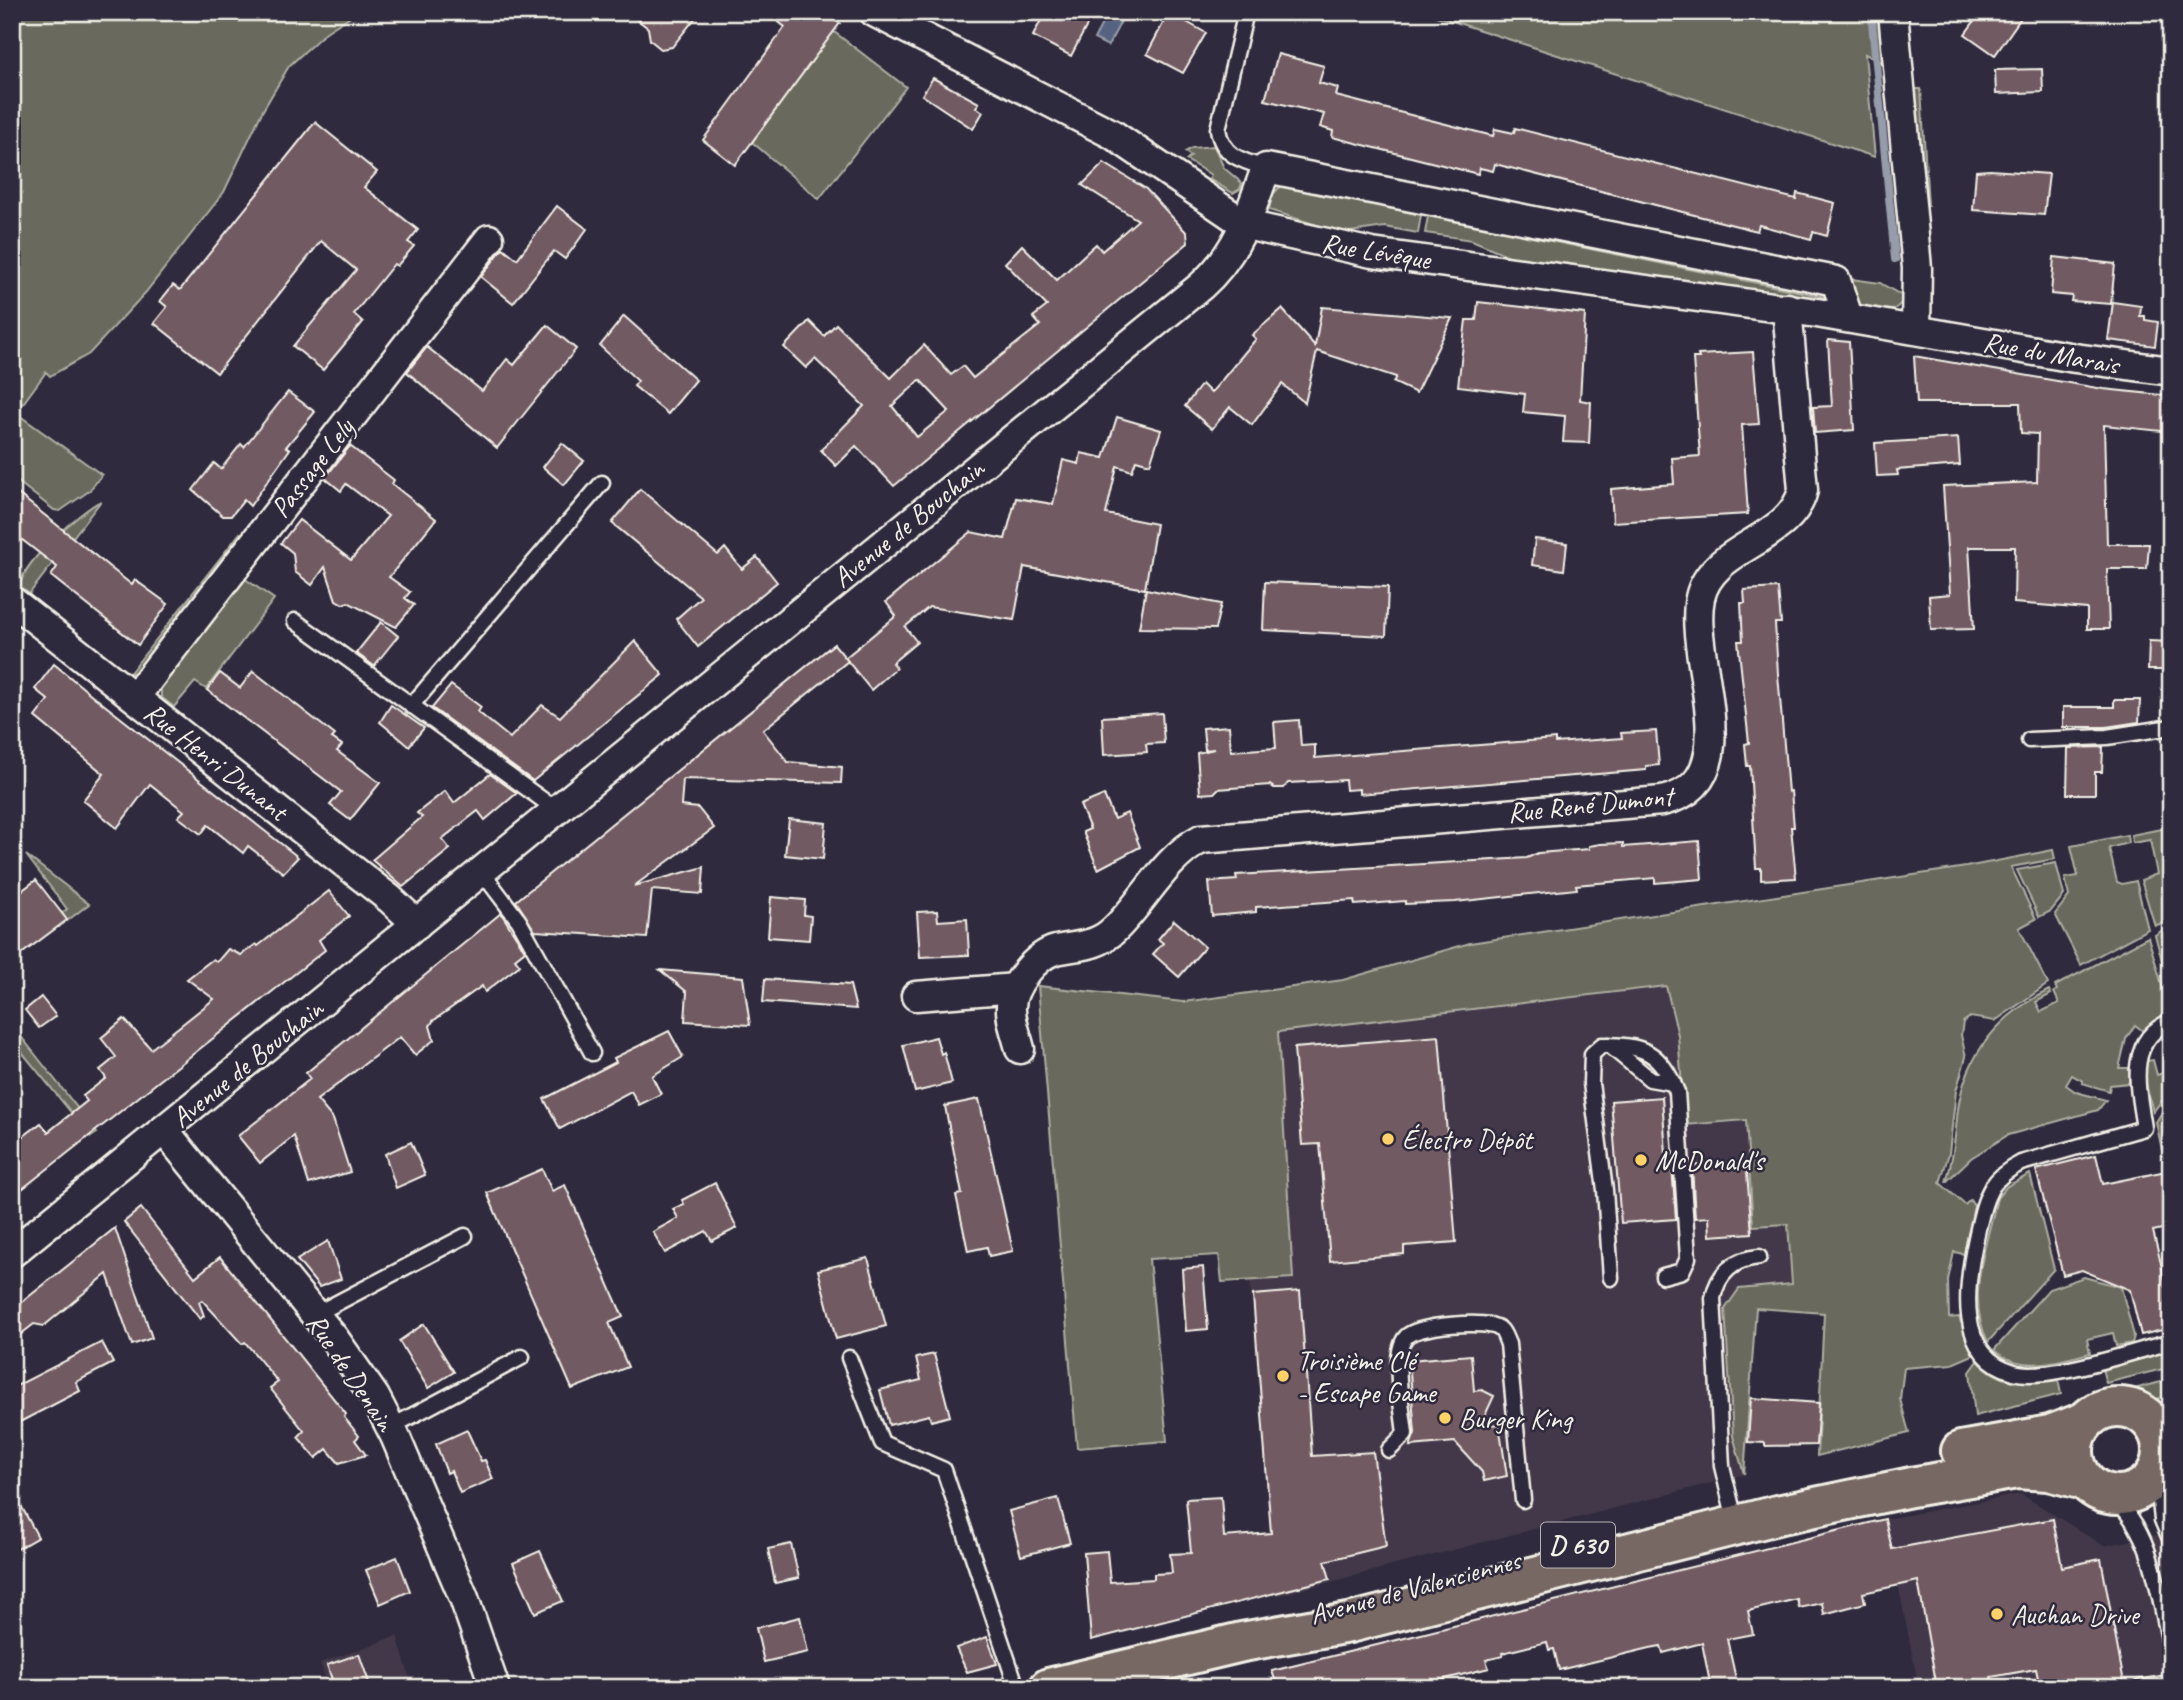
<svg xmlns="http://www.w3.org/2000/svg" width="2183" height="1700" font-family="Caveat,sans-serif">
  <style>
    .built { fill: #433848 }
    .green { fill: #696b5d; stroke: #aeaea2; stroke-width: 2 }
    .water { fill: #576480; stroke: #969caa; stroke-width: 2 }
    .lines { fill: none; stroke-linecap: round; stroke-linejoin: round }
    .stream { stroke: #969caa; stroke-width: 8 }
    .building { fill: #725a63; stroke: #f4f1e8; stroke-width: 2; fill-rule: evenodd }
    .lane-casing { stroke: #f4f1e8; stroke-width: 19 }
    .street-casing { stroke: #f4f1e8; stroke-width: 33 }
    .primary-casing { stroke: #f4f1e8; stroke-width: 44 }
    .lane { stroke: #2f2a3d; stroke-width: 14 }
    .street { stroke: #2f2a3d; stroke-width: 28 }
    .primary { stroke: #776864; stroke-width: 38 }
    .poi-dot { fill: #ffd166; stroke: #2f2a3d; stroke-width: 2.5 }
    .labels { text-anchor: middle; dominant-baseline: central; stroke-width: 5; stroke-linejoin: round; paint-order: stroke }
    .shield { fill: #2f2a3d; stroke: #b9b5b5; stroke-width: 2 }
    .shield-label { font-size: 26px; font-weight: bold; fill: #f4f1e8 }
    .street-label { font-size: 28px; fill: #f4f1e8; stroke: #2f2a3d }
    .poi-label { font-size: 28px; fill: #f4f1e8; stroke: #2f2a3d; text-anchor: start }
  </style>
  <rect width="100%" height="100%" fill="#2f2a3d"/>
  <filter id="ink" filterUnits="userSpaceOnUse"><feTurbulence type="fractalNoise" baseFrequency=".0143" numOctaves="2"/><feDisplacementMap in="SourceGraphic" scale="14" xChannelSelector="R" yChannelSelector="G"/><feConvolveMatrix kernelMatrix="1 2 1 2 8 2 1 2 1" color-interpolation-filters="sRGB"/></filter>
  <g filter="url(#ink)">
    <g class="built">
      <polygon points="1666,986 1678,1035 1685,1125 1804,1116 1824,1313 1756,1308 1746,1474 1276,1596 1250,1281 1292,1278 1278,1032"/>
      <polygon points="2021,1494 2104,1546 2171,1532 2171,1688 1919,1688 1885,1519"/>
      <polygon points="397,1636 413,1688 329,1688 320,1663"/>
    </g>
    <g class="green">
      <polygon points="12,12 357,12 326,32 289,66 262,112 224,192 146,292 89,354 50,376 46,372 16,413 102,475 89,491 60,511 54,510 12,477"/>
      <polygon points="1424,12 1887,12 1908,260 1901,260 1884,63 1865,54 1875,157"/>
      <polygon points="833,31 906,87 819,199 752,142"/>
      <polygon points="1908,89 1921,89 1928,206 1922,206"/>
      <polygon points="1214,146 1224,168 1242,183 1240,189 1233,193 1209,179 1211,175 1186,160 1191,156 1185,152 1192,148"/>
      <polygon points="1282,185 1421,215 1418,233 1385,227 1343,233 1269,210 1272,195"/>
      <polygon points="1428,216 1831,298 1830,303 1514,258 1472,240 1425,233"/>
      <path d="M1844 278 1880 283 1904 297C1896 318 1878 310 1859 307Z"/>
      <path d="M101 501 29 594 21 588C15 568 83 509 101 501Z"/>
      <polygon points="240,533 246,538 138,671 129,674"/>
      <polygon points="241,576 274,599 206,689 195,682 174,707 161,697 161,683"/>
      <polygon points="2171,827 2171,919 2155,926 2141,880 2157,874 2150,840 2132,843 2131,835"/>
      <polygon points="2127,835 2128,843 2109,848 2117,882 2122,884 2136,881 2148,929 2081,965 2055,914 2069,896 2065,878 2078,876 2071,846"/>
      <polygon points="2053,850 2055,859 2011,867 2036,919 2019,928 2048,984 1995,1021 1970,1017 1963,1022 1961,1035 1966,1057 1956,1091 1949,1153 1940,1183 1965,1205 1970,1200 1974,1206 1964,1254 1954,1252 1948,1280 1949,1318 1959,1317 1973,1355 1952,1364 1904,1368 1900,1399 1909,1433 1817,1456 1824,1313 1756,1308 1744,1474 1733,1436 1725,1309 1739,1289 1792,1284 1788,1224 1753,1226 1746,1120 1685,1125 1678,1035 1666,986 1278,1032 1293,1278 1222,1282 1219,1255 1149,1259 1167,1441 1077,1448 1038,986 1183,1002 1343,980 1470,943 1966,867"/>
      <polygon points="26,855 89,904 67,921 62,913 67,909"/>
      <polygon points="2056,863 2064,895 2051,911 2039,917 2017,870"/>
      <polygon points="2171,925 2171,993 2155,935"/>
      <path d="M2148 937 2170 1012 2143 1031 2135 1025 2126 1039 2119 1068H2129V1083L2110 1085 2109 1091 2082 1083 2083 1081 2072 1075 2066 1085 2076 1092 2106 1100 2098 1110 2008 1135 1971 1158 1946 1182C1954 1157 1955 1135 1958 1109 1966 1054 2000 1014 2049 990L2051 994 2036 1002 2041 1012 2059 1003 2054 992 2057 990 2055 986Z"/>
      <polygon points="12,1025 97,1133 91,1137 12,1040"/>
      <polygon points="2153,1060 2157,1075 2163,1073 2167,1077 2163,1079 2167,1094 2153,1112 2145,1080 2146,1061"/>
      <polygon points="2170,1099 2171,1102 2171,1157 2162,1150 2156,1122"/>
      <path d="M2030 1174 2054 1269 1988 1342C1965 1297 1987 1244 1997 1198L2007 1186Z"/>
      <path d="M2084 1277 2121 1287 2134 1336 2132 1343 2116 1346 2113 1333 2087 1339 2090 1353C2057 1361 2023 1374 1994 1350L2049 1289Z"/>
      <polygon points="2171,1351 2171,1367 2106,1383 2102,1369"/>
      <path d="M1978 1361C2001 1385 2028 1385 2058 1379L2061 1394 1975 1416 1970 1372Z"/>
      <polygon points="2165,1381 2171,1396 2151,1400 2126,1397 2126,1391"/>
    </g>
    <polygon class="water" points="1108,12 1126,12 1108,46 1094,39"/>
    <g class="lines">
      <polyline class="stream" points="1871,12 1895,259"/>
    </g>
    <g class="building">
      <polygon points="627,12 700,12 672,47 661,49 650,40 648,28"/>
      <polygon points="766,12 820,12 840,23 735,165 703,140 785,27"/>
      <polygon points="1045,12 1094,12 1071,56 1033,36"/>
      <polygon points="1169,12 1206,33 1183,73 1147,54"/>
      <polygon points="1981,12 2025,12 1995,55 1965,34"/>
      <polygon points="1278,54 1324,66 1319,83 1338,88 1336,96 1493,136 1495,129 1514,133 1515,128 1796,199 1797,193 1835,203 1827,236 1813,232 1811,239 1759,225 1757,231 1495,164 1493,171 1480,168 1478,174 1332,137 1333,131 1320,127 1324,114 1265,100"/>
      <polygon points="2042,69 2043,92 1996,94 1995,70"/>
      <polygon points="933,78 979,103 976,107 983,112 973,129 922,95"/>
      <polygon points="315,122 377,172 364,187 418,230 408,242 414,246 397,266 394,264 354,314 363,322 323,370 293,346 356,270 321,241 217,373 154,323 167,307 160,301 173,285 180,290"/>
      <path d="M1104 163 1146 189 1187 233 1188 243 894 486 856 446 836 466 821 450 864 406 815 359 806 368 784 347 809 321 824 336 836 324 891 378 924 345 951 375 963 366 973 378 1040 325 1033 317 1047 306 1005 263 1022 245 1057 280 1096 244 1102 251 1138 220 1082 185ZM920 380 949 411 917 437 892 406Z"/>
      <polygon points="1990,170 2049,174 2044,215 1973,210 1976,171"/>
      <polygon points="557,206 587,229 565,259 554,251 513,303 481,277 503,248 517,259"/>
      <polygon points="2054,257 2115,264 2111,304 2071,301 2072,296 2051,294"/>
      <polygon points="1478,302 1585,314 1580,400 1591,402 1589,443 1563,442 1565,416 1523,412 1525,394 1458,386 1466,320 1476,320"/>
      <polygon points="2113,302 2141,306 2140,316 2145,316 2145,320 2158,322 2155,346 2108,340"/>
      <polygon points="1322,307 1452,318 1416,393 1393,382 1396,377 1317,351 1305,403 1282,384 1252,425 1230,407 1212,429 1185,406 1202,384 1211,393 1256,339 1252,335 1282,309 1315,346"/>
      <polygon points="624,316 696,380 668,414 634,386 638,381 600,346"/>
      <polygon points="547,325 576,349 497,448 407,372 427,347 482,391 507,359 514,365"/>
      <polygon points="1828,340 1849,342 1854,430 1815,433 1813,407 1832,406"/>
      <polygon points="1753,352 1759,424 1742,425 1748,514 1613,522 1611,489 1674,484 1672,458 1700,456 1693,358 1699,358 1698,355"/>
      <polygon points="1914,356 2103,389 2171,396 2171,432 2104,425 2107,544 2149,544 2147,569 2107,569 2109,629 2087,629 2087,609 2014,603 2015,547 1969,547 1974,629 1931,630 1929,596 1950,594 1943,486 2037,482 2038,434 2021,433 2020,403 1917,403"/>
      <polygon points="288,392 315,412 286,447 290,449 250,506 244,500 231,516 223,516 193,490 214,463 221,469 241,444 244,447"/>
      <polygon points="1117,417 1161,430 1150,464 1136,460 1132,471 1117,466 1106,514 1156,524 1145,589 1024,567 1014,620 929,607 905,627 917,642 892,663 896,668 871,690 845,658 896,616 886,602 971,532 1005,539 1016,498 1053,504 1063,460 1079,464 1081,453 1104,458"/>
      <polygon points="1958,438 1960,465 1897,470 1898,475 1877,476 1875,443"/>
      <polygon points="562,443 584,461 564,485 543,467"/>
      <polygon points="350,446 394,480 392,484 436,519 389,577 410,592 405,598 414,605 396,627 348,602 343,604 336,600 325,567 312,585 295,572 293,553 281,543 299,520 351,560 388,516 346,484 341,491 325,478"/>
      <polygon points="12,489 132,585 135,580 168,604 138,645 51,576 57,567 12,532"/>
      <polygon points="640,489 718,555 725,548 742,569 757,557 777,582 698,647 676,619 701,597 612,523"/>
      <polygon points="1535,539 1567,543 1564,570 1532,565"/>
      <polygon points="1265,582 1388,587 1386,636 1263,630"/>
      <polygon points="1778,588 1781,623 1775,623 1778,674 1788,792 1791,791 1794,827 1791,827 1796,878 1761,880 1761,868 1756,868 1750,766 1747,766 1745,744 1749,743 1738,641 1743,641 1741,603 1745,603 1744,590"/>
      <polygon points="1146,589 1221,604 1215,629 1139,628"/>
      <polygon points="381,622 398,636 374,666 356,653"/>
      <polygon points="635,641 663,675 533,781 432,708 451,685 481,707 478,712 510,738 542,705 560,717"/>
      <polygon points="2149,641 2170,642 2170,670 2148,670"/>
      <polygon points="834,644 848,661 763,730 788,762 842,767 841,783 683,779 681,806 698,808 714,828 634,886 704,867 702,894 652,890 647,938 535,931 516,901"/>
      <polygon points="54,664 93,696 298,857 283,873 248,846 243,853 208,825 201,834 178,817 184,811 150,784 117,828 83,800 104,774 35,717 48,700 35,689"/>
      <polygon points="253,671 335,735 332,738 342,745 337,751 380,783 350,820 330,805 341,792 207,690 220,673 240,688"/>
      <polygon points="2114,700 2140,700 2139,722 2106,727 2063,727 2063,707 2114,707"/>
      <polygon points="391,705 424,728 409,746 380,722"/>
      <polygon points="1162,713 1164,743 1146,744 1147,752 1104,755 1102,717"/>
      <polygon points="1299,720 1301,746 1315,745 1315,758 1555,739 1555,743 1622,738 1621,733 1656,731 1659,765 1646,766 1646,770 1359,794 1359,789 1346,790 1345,780 1288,783 1284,788 1274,788 1270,785 1218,789 1214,793 1200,794 1197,753 1214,749 1205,750 1203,728 1229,726 1231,751 1276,748 1274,722"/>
      <polygon points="2103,747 2102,772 2095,772 2095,794 2067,794 2068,748"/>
      <polygon points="490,774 517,793 485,820 478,811 442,839 450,849 403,887 372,860 422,817 417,813 445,791 454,803"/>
      <polygon points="1104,795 1114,819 1127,813 1140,847 1098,869 1083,832 1090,829 1080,805"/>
      <polygon points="789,819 826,823 823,859 785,855"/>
      <polygon points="1699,841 1702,879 1655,883 1655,878 1576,885 1577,889 1455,902 1405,904 1405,901 1355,905 1354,900 1256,907 1256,912 1212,916 1209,882 1237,880 1236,875 1527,858 1538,853 1589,849 1589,846 1600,844 1623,843 1623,847"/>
      <polygon points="36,880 67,920 12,961 12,898"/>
      <polygon points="329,891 349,916 319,940 325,950 12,1197 12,1145 41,1123 48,1132 87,1101 83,1096 106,1078 100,1070 116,1057 101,1038 124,1019 151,1049 214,999 187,979 213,959 217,962 228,949 241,955 256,944 258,946"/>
      <polygon points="771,897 805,900 804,915 811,916 809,940 768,937"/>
      <polygon points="937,911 938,921 967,919 969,955 920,957 917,912"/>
      <polygon points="501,913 525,951 515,959 520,965 485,992 482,986 433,1021 430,1026 434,1040 415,1055 400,1037 317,1100 333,1119 350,1172 309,1184 294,1136 260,1163 238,1136 310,1079 306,1073"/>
      <polygon points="1174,920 1205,947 1179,977 1153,954 1163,943 1158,939"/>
      <polygon points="660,970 743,977 750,1025 685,1021 687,992"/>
      <polygon points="765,979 850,985 856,1009 763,1002"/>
      <polygon points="41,997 56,1016 39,1028 25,1010"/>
      <polygon points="669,1031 683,1057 652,1076 661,1094 639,1105 631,1091 560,1129 544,1099 616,1062 614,1058"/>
      <polygon points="1439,1036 1456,1242 1404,1246 1404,1254 1330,1261 1320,1144 1302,1145 1294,1048"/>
      <polygon points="936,1037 941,1054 944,1052 952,1083 915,1092 903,1045"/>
      <polygon points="1662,1097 1667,1168 1672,1167 1676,1219 1621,1223 1611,1101"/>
      <polygon points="979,1099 1013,1251 989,1256 987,1247 968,1251 956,1195 962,1194 945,1106"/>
      <polygon points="411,1142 425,1175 396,1188 385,1154"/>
      <polygon points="2096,1155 2103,1184 2171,1170 2171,1227 2153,1231 2171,1304 2171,1328 2141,1335 2130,1290 2082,1270 2063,1275 2036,1170"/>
      <polygon points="1746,1161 1752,1233 1710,1236 1709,1217 1695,1218 1692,1166"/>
      <polygon points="542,1169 552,1191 565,1185 623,1317 609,1323 628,1367 572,1389 487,1193"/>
      <polygon points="715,1183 737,1228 712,1241 706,1231 665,1253 653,1232 678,1218 673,1209 684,1204 682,1200"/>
      <polygon points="141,1208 195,1277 220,1257 346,1414 344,1417 359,1436 355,1440 366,1455 339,1463 327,1449 316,1458 298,1437 304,1431 270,1388 278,1382 245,1342 242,1344 202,1300 199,1302 204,1316 200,1319 124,1222"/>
      <polygon points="115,1228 152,1338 132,1345 107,1274 44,1326 34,1324 12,1341 12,1310"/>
      <polygon points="328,1241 341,1279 319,1287 297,1260"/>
      <polygon points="868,1258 886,1326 836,1339 818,1270"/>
      <polygon points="1203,1267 1208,1329 1186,1331 1182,1269"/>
      <polygon points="1300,1291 1312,1456 1373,1452 1386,1546 1325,1561 1330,1579 1091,1640 1084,1553 1107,1551 1110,1582 1154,1579 1154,1574 1172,1573 1170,1554 1191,1553 1186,1499 1221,1497 1224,1537 1271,1533 1253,1295"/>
      <polygon points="424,1324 454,1372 428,1388 399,1341"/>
      <polygon points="102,1342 113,1363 76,1382 80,1391 12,1426 12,1388"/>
      <polygon points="934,1354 950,1416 931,1421 929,1415 889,1425 880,1390 921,1380 916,1358"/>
      <polygon points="1471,1355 1474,1391 1482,1390 1494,1396 1480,1426 1499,1424 1507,1476 1484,1481 1482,1472 1455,1442 1410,1446 1415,1433 1409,1360"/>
      <polygon points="1751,1398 1819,1403 1816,1445 1765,1446 1765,1443 1748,1442"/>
      <polygon points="467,1430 481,1461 485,1460 493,1479 460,1493 451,1471 447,1473 436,1444"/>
      <polygon points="12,1489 38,1537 12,1552"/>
      <polygon points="1058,1498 1070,1543 1021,1556 1009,1511"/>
      <polygon points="1885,1519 1892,1549 2053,1519 2062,1567 2101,1559 2125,1688 2040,1688 2036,1669 1991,1677 1993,1688 1937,1688 1918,1581 1863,1593 1865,1603 1824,1614 1822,1603 1799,1608 1797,1599 1748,1611 1753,1634 1727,1639 1738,1688 1711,1688 1702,1643 1663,1653 1661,1646 1650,1648 1559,1670 1554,1649 1549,1650 1547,1642 1502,1653 1503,1656 1486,1660 1489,1668 1433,1682 1434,1688 1278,1688 1272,1671"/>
      <polygon points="791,1544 799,1578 775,1583 768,1549"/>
      <polygon points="540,1551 563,1601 535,1613 513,1563"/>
      <polygon points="397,1557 410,1591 380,1604 366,1570"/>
      <polygon points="800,1617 808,1652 764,1662 756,1628"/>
      <polygon points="987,1637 997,1664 967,1672 956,1648"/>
      <polygon points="359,1654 371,1688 335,1688 327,1665"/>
    </g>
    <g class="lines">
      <defs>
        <g id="lane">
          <path d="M1246 12 1218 129C1222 156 1242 161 1266 168"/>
          <polyline points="295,621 558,811"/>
          <polyline points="411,706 602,483"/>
          <polyline points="2029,740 2107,737 2171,727"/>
          <polyline points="482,872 519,921 592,1053"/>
          <path d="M2171 1021C2125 1040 2138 1089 2144 1128L2021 1163C2009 1169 1999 1176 1992 1187 1983 1202 1980 1221 1976 1238 1966 1284 1955 1356 2014 1372 2047 1382 2134 1351 2171 1342"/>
          <polyline points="1609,1045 1650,1079 1673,1083"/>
          <path d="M1611 1278 1605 1190 1591 1083 1592 1054 1602 1045C1645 1045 1660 1052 1677 1092L1688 1258 1682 1271 1663 1276"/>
          <polyline points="314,1315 465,1236"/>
          <polyline points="849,1358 882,1443 944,1470 1017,1688"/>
          <polyline points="391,1427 522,1357"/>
          <path d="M1389 1450 1405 1434C1403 1412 1391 1353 1406 1337 1416 1325 1488 1319 1500 1329 1504 1332 1506 1340 1508 1344L1523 1500"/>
          <polyline points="2157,1473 2162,1520 2171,1541"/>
          <path d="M2111 1495C2155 1534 2157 1593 2171 1647"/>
          <path d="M1736 1524 1722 1466 1713 1298C1718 1273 1734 1259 1759 1257"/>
          <polyline points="2140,1688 2171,1683"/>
        </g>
        <g id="street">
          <polyline points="874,12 1112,134 1246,225 1372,253 1817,313 2075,358 2171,371"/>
          <polyline points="1893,12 1917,268 1916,329"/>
          <polyline points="12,601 390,899 417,924"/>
          <polyline points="135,697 489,239"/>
          <polyline points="916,996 1016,988"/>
          <path d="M1020 1049C1017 1036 1010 1020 1011 1007 1011 986 1036 955 1056 950 1079 945 1097 947 1115 929 1144 901 1165 858 1201 839L1662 801C1752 782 1687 659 1700 598 1711 545 1791 542 1803 490L1787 308"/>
          <polyline points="164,1130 334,1338 375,1397 395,1436 464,1598 495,1688"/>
          <path d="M12 1253 1201 286C1237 254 1251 212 1266 168L1836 281 1848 317"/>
        </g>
        <g id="primary">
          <circle cx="2118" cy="1451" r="44"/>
          <polyline points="1961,1451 2050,1435 2084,1422"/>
          <polyline points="1049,1688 1242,1642 1349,1623 1777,1515 1911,1487 2017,1469 2048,1471 2084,1480"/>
        </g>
      </defs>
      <use href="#lane" class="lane-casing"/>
      <use href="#street" class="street-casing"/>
      <use href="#primary" class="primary-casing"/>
      <use href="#lane" class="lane"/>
      <use href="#street" class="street"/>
      <use href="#primary" class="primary"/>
    </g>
  </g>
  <g class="poi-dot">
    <circle cx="1388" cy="1139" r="7"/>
    <circle cx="1641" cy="1160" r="7"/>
    <circle cx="1283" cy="1376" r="7"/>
    <circle cx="1445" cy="1418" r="7"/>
    <circle cx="1997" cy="1614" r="7"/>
  </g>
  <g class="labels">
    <rect class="shield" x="1541" y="1522.5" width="74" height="45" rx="5"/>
    <g class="shield-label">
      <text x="1578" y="1545">D 630</text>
    </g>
    <g class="street-label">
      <text transform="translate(1376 251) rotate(9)">Rue Lévêque</text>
      <text transform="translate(2051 353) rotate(10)">Rue du Marais</text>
      <text transform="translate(312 468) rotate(-52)">Passage Lely</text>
      <text transform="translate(908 523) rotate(-39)">Avenue de Bouchain</text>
      <text transform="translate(216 761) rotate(38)">Rue Henri Dunant</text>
      <text transform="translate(1590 804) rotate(-6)">Rue René Dumont</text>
      <text transform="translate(247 1063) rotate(-39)">Avenue de Bouchain</text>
      <text transform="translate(351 1372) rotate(56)">Rue de Denain</text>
      <text transform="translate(1415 1587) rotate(-15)">Avenue de Valenciennes</text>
    </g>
    <g class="poi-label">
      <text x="1402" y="1139">Électro Dépôt</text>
      <text x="1655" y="1160">McDonald's</text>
      <text x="1297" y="1360">Troisième Clé<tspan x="1297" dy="32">- Escape Game</tspan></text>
      <text x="1459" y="1418">Burger King</text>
      <text x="2011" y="1614">Auchan Drive</text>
    </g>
  </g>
  <rect width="2183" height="1700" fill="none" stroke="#2f2a3d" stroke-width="42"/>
  <rect x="21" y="21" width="2141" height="1658" fill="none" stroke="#f4f1e8" stroke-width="2.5" filter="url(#ink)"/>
</svg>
